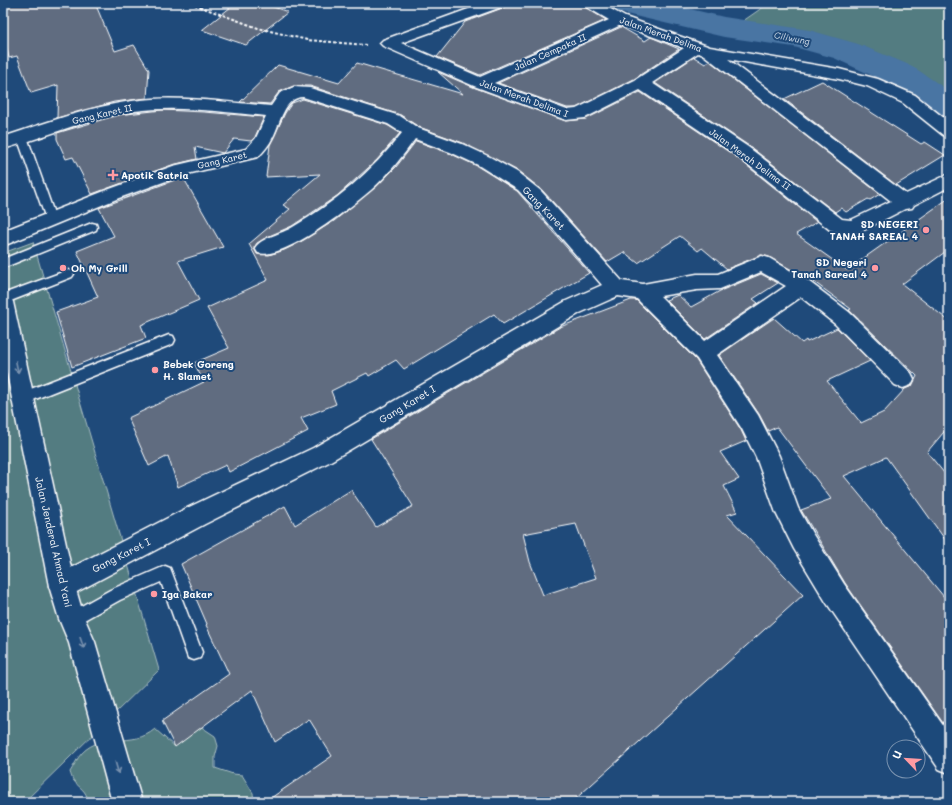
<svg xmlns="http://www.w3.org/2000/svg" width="952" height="805" font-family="Mali,sans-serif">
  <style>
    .green { fill: #527b81; stroke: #a8bdc0 }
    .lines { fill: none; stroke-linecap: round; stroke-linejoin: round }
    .river { fill: #4874a3; fill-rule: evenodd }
    .building { fill: #606c80; stroke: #fff; fill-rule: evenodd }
    .lane-casing { stroke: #fff; stroke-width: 3 }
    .street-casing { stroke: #fff; stroke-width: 3 }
    .primary-casing { stroke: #fff; stroke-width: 3 }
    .path { stroke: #fff; stroke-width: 2; stroke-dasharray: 3 2; stroke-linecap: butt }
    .lane { fill: #1f4a7a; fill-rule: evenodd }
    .street { fill: #1f4a7a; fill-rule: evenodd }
    .primary { fill: #1f4a7a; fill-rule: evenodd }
    .oneway { stroke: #7992af }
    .poi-dot { fill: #ff9aa2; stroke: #1f4a7a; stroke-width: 1.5 }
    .labels { text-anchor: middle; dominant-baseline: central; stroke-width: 4; stroke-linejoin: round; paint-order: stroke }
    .far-street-label { font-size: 9px; fill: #fff; stroke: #1f4a7a }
    .far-water-label { font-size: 9px; font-style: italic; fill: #d1dce8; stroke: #1f4a7a }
    .poi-label { font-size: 10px; font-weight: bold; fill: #fff; stroke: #1f4a7a; text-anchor: start }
    .street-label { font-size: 10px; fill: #fff; stroke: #1f4a7a }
  </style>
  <rect width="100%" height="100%" fill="#1f4a7a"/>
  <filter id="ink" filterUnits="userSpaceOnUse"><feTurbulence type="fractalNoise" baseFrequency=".025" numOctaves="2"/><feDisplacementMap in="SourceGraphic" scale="8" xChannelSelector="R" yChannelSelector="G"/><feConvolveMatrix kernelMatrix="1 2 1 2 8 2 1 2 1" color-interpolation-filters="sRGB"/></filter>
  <g filter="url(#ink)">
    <g class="green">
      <polygon points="769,3 949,3 949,108 899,74 846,51 793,36 733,28"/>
      <polygon points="33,242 159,670 24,802 3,802 3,253"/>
      <path d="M200 726 215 736 218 746 215 757V768L233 774 242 775 253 793 254 802H88C86 789 81 790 74 781 72 779 71 775 70 772 74 766 77 758 82 753 103 731 132 749 155 729L174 746Z"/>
    </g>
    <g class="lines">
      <polygon class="river" points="605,3 665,3 724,17 809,30 858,44 912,66 949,91 949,120 936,116 886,82 834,58 794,47 724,37 622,13 610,10"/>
    </g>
    <g class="building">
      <polygon points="3,3 95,3 115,51 134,45 149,70 147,98 114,102 57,118 58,85 31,93 17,56 9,58 3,33"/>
      <polygon points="236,3 262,3 288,12 246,45 202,30"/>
      <polygon points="507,3 578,3 606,20 480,75 437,57 465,22 505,7"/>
      <polygon points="621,27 645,41 651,37 679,49 634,79 576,108 567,108 498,83"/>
      <polygon points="694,57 705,64 710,61 880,194 870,200 868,199 846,212 841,208 835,212 749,146 655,83"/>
      <polygon points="357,63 463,94 438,72 473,87 566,121 586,119 640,92 735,156 817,222 796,234 847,270 949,198 949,249 902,284 949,321 949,426 927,452 949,479 949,545 886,457 844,476 949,603 949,721 943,723 845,583 801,510 831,499 777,427 768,431 759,414 719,355 774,318 802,343 806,340 807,342 837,328 870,361 827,381 861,423 884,412 905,389 912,386 917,376 849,310 851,309 799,271 797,273 769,257 761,255 727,269 702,248 698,251 680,236 638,263 624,252 607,262 542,190 518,171 463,143 419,127 400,115 310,86 294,86 279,92 270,104 240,102 278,65 339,83"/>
      <polygon points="822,81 921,144 925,142 945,155 896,185 784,99"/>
      <polygon points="303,99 387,125 400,133 377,160 337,196 292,226 267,237 257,243 254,248 257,254 269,255 284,250 300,242 334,221 378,185 396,167 416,141 449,153 477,166 517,191 589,273 503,324 494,314 404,369 396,360 369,376 367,373 331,391 336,404 301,418 308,431 229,472 226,465 178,487 168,456 149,466 128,418 204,382 194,363 229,348 207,308 268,280 249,244 290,209 283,205 320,174 266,177 270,145 285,113 292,103"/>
      <polygon points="162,110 204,112 264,117 255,137 251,141 234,139 223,153 195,147 197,159 172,165 92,194 73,157 66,159 57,139 57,133 118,115"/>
      <polygon points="183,177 223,247 178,261 199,300 141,325 146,338 72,367 56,312 98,297 77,251 114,236 99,208"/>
      <polygon points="761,274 778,283 753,299 758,303 705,339 666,300 678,295 691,307 720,291"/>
      <path d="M631 300H636L696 360 741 430 746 441 720 452 739 479 724 486 737 512 727 515 803 595 572 802H265L332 756 309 719 275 742 252 690 175 747 162 721 229 674 206 625 207 624 181 564 285 506 295 525 351 490 376 527 413 506 371 439 560 327ZM576 524 596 578 543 595 530 562 523 534Z"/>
    </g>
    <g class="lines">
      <defs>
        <g id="lane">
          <polygon points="22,134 27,137 56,219 55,222 47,222 46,219 17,137"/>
          <polygon points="92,223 96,224 97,227 96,230 3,268 3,259"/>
          <polygon points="68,270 72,271 74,274 72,277 3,304 3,294"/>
          <polygon points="169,335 173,336 175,340 173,344 23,404 18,402 17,398 18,394"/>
          <polygon points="165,566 170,568 172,573 202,652 200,658 194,660 188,658 161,582 120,600 77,624 72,627 67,624 64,619 67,614 110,590"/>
        </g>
        <g id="street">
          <path d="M485 3H506L504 6 401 43 480 77 609 20 585 6 583 3H600L625 17 710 47 839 69 878 79 915 95 949 122V136L943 135 903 103 867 86 839 79 728 59 906 194 949 174V187L914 205 912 208 905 209 860 232C850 235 840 233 830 230L736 155 640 90 585 118 566 120 474 86 383 46 380 43 383 40ZM621 25 684 48 635 80 576 109 567 110 494 83ZM698 53 704 55 891 201 851 220 842 219 748 147 652 83Z"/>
          <path d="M294 87 310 88 400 116 418 128 462 144 490 157 517 172 541 191 622 281 643 284 697 274H718L762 256 769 258 808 281 849 312 911 373 914 379 911 385 903 388 895 385 835 324 801 297 717 355 758 415 779 456 798 508 812 533 844 584 949 734V773L939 769 826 602 794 549 776 513 756 457 742 429 697 359 637 299 618 296 580 313 329 462 205 524 71 595 62 599 53 595 49 586 53 577 187 508 313 448 566 301 602 285 538 211 518 190 478 165 450 152 415 139C402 157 388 175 371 190 351 207 283 261 258 253L255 248C262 237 282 234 293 227 334 203 372 172 402 133L388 124 303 97C284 97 280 124 273 137 269 145 264 151 258 157L183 175 119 198 3 246V231L107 190 173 166 246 149 256 138 266 116C222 112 178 105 135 111 89 117 47 137 3 149V137C52 121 101 102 153 99 192 97 232 103 271 106L280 93ZM761 272 786 286 705 341 660 296 697 290 720 289Z"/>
        </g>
        <polygon id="primary" points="3,294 10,296 13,302 75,586 84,617 95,642 142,802 112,802 69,643 59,619 49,586 3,353"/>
      </defs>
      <use href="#lane" class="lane-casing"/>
      <use href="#street" class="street-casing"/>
      <use href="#primary" class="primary-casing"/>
      <polyline class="path" points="190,3 258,28 307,40 366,45"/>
      <use href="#lane" class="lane"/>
      <use href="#street" class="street"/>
      <use href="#primary" class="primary"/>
    </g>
    <defs><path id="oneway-shaft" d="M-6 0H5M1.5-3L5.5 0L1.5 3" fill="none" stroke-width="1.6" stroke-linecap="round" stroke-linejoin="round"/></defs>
    <g class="oneway">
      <use href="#oneway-shaft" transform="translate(17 367) rotate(78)"/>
      <use href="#oneway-shaft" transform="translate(82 643) rotate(71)"/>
      <use href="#oneway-shaft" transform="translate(117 768) rotate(74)"/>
    </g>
  </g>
  <g class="poi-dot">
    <path d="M111 169h4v4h4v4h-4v4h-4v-4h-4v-4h4z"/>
    <circle cx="926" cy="230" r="4"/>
    <circle cx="63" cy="268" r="4"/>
    <circle cx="875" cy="268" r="4"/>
    <circle cx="155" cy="370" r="4"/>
    <circle cx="154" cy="594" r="4"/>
  </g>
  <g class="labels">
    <g class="far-street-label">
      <text transform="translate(661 34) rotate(20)">Jalan Merah Delima</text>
      <text transform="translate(550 52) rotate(-24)">Jalan Cempaka II</text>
      <text transform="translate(524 98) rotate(20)">Jalan Merah Delima I</text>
      <text transform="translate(102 114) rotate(-13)">Gang Karet II</text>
      <text transform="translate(750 159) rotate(36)">Jalan Merah Delima II</text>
      <text transform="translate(222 160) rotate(-13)">Gang Karet</text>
    </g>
    <g class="far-water-label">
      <text transform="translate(792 38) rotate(11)">Ciliwung</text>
    </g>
    <g class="poi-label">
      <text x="121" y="175">Apotik Satria</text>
      <text x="918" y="224" text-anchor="end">SD NEGERI<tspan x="918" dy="12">TANAH SAREAL 4</tspan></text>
      <text x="867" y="262" text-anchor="end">SD Negeri<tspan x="867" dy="12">Tanah Sareal 4</tspan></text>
      <text x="71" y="268">Oh My Grill</text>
      <text x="163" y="364">Bebek Goreng<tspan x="163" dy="12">H. Slamet</tspan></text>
      <text x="162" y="594">Iga Bakar</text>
    </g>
    <g class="street-label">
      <text transform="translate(544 208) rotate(46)">Gang Karet</text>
      <text transform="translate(407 404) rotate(-31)">Gang Karet I</text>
      <text transform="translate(54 542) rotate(77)">Jalan Jenderal Ahmad Yani</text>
      <text transform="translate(121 555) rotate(-27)">Gang Karet I</text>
    </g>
  </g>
  <rect width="952" height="805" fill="none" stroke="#1f4a7a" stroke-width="16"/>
  <rect x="8" y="8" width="936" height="789" fill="none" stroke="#fff" stroke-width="1.5" filter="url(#ink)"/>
  <g transform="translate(906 759) rotate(295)"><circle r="19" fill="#1f4a7a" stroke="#7992af"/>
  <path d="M0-3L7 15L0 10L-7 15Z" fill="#ff9aa2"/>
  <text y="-6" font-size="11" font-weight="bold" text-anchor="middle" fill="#ffffff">U</text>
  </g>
</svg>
